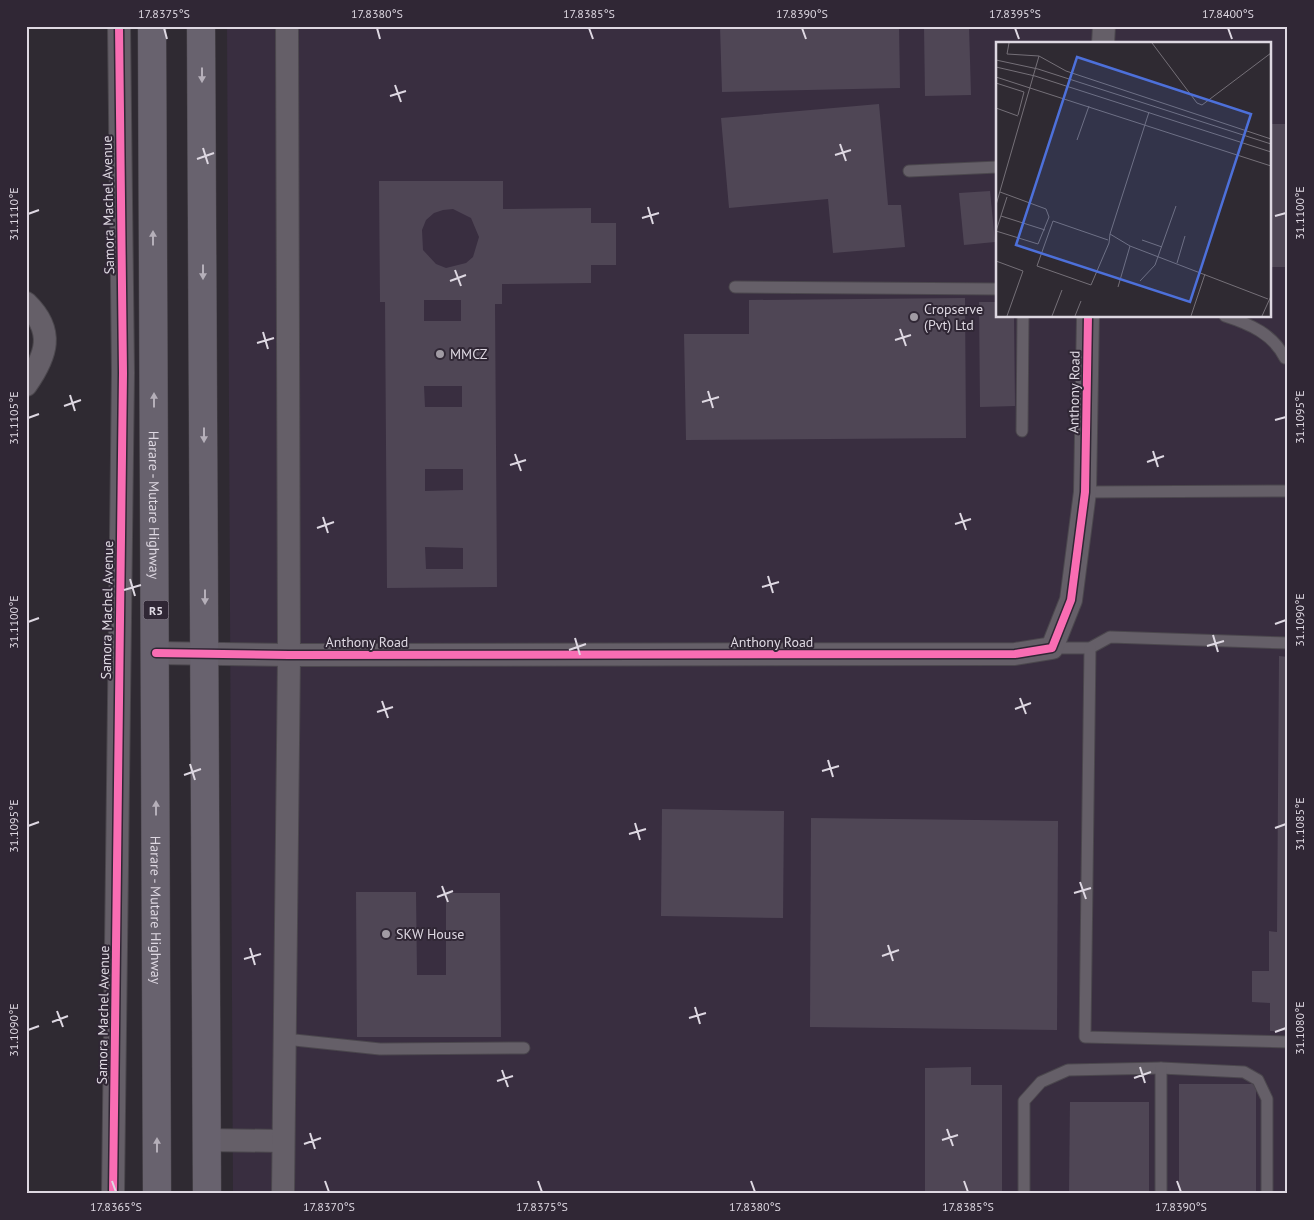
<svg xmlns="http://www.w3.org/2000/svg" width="1314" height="1220" font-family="'PT Sans',sans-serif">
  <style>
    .built { fill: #392e40; fill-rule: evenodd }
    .building { fill: #4f4655; fill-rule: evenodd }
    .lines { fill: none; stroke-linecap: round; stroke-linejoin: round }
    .service-casing { stroke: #4b474d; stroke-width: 13 }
    .minor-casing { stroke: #4b474d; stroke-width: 24 }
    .trunk-casing { stroke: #4b474d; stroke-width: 29 }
    .service { stroke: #655f68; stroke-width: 11 }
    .minor { stroke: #655f68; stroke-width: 22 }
    .trunk { stroke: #68626e; stroke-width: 28 }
    .cycleway-casing { stroke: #302735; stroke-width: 11 }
    .cycleway { stroke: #f96db3; stroke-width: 8 }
    .oneway { fill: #b5afb9 }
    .ticks { fill: none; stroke: #ded8e2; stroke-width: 2 }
    .poi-dot { fill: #a19ba4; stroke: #302735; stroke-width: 2 }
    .labels { text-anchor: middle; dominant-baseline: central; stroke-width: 4; stroke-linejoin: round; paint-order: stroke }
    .shield { fill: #302735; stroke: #aaa3ae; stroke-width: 1 }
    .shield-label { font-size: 12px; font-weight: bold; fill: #ded8e2 }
    .street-label { font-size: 14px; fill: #ded8e2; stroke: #302735 }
    .poi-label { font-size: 14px; fill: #ded8e2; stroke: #302735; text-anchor: start }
    .inset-road { fill: none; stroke: #757078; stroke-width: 1 }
    .view { fill: #4d70da; fill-opacity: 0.15; stroke: #4d70da; stroke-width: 2.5 }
    .inset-edge { fill: none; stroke: #ded8e2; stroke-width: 2.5 }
    .neatline { fill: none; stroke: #ded8e2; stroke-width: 2 }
    .ticks-label { font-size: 12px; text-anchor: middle; fill: #ded8e2 }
  </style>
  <rect width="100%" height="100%" fill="#2f2a32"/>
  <path class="built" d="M227 26H1288V1194H233ZM998 44H1270V316H998Z"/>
  <g class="building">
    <polygon points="720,26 899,26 900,88 722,92"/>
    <polygon points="924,26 969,26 971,95 925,96"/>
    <polygon points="879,104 888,205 901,205 905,247 833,253 828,199 729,208 721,118"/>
    <rect x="1270" y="124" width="18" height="143"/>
    <path d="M379 181H503V209L591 208V223H616V265H591V283L502 284V304H495L497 587 387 588 385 302H380ZM453 209 471 218 479 237 473 257 466 263 446 268 436 264 423 250 422 230 426 220 434 213 443 210ZM424 300H461V321H424ZM424 386H462V407H425ZM425 469H463V490L425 491ZM425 547 463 548V569H426Z"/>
    <polygon points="990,191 995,242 964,245 959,193"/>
    <polygon points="965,298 966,438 686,440 684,334 749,334 749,300"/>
    <polygon points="979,302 998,302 998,316 1014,316 1015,406 980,407"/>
    <polygon points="1279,656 1288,657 1288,1031 1270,1031 1270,1003 1252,1002 1252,971 1269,971 1269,931 1277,932"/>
    <polygon points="662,809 784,811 783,918 661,916"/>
    <polygon points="811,818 1058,821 1057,1030 810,1027"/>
    <polygon points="356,892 416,892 417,975 446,975 446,893 500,893 501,1037 357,1037"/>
    <polygon points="971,1067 971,1085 1002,1085 1002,1194 925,1194 925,1068"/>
    <rect x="1179" y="1084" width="77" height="110"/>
    <polygon points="1070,1102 1149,1102 1149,1194 1069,1194"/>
  </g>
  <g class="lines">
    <defs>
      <g id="service">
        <polyline points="909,171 998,167"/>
        <polyline points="735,287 998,289"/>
        <path d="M1225 316C1250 324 1273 334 1285 358"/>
        <polyline points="1022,431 1023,316"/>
        <polyline points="1085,492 1288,491"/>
        <polyline points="1052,648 1090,648 1110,637 1288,643"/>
        <polyline points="1090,648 1085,1037 1288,1042"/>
        <polyline points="285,1039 380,1049 524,1048"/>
        <polyline points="1024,1194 1024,1101 1041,1082 1068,1070 1161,1068 1244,1072 1258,1080 1267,1099 1267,1194"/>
        <polyline points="1161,1194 1161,1068"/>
      </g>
      <g id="minor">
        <polyline points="1103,44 1104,26"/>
        <path d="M26 303C55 331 47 355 26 385"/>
        <polyline points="156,653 289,655 1015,654 1052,648 1071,600 1085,492 1088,316"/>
        <polyline points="206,1140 283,1141"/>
        <polyline points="113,1194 123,373 119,26"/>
        <polyline points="283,1194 289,655 287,26"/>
      </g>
      <g id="trunk">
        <path id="s1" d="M152 26 157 1194"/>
        <polyline points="201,26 207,1194"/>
      </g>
    </defs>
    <use href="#service" class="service-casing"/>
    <use href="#minor" class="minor-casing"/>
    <use href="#trunk" class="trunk-casing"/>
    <use href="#service" class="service"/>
    <use href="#minor" class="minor"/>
    <use href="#trunk" class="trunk"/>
    <defs>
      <g id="cycleway">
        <polyline points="156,653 289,655 1015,654 1052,648 1071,600 1085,492 1088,316"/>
        <polyline points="113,1194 123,373 119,26"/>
      </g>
    </defs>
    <use href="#cycleway" class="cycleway-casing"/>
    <use href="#cycleway" class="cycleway"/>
  </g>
  <defs><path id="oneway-solid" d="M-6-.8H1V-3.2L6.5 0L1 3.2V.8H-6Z" transform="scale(1.25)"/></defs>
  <g class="oneway">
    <use href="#oneway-solid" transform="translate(202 75) rotate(90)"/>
    <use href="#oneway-solid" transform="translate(153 238) rotate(-90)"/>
    <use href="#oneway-solid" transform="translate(203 272) rotate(90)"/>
    <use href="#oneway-solid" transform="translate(154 400) rotate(-90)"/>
    <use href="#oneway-solid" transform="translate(204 435) rotate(90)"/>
    <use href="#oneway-solid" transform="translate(205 597) rotate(90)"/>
    <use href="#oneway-solid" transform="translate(156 808) rotate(-90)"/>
    <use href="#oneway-solid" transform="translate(157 1145) rotate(-90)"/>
  </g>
  <path class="ticks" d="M164 28 167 39M377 28 380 39M589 28 593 39M802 28 806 39M1015 28 1019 39M1228 28 1232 39M395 85 401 102M390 96 406 91M840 144 846 161M203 148 208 164M835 155 851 150M197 159 214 153M648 207 653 224M28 214 39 210M1275 216 1286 213M642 218 659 213M455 270 461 286M450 281 466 275M900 329 906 346M263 332 268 349M895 340 911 335M257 343 274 338M708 391 713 408M70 395 75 411M702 402 719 397M64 406 81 400M28 418 39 414M1275 420 1286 417M1153 451 1158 467M515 454 521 471M1147 462 1164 456M510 465 526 460M960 513 966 530M323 517 328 533M955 524 971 519M317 528 334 522M768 576 773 593M130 579 135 596M762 587 779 582M124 590 141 585M28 622 39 618M1275 624 1286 620M1213 635 1218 652M575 638 580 655M1207 646 1224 641M569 650 586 644M1020 698 1026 714M382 701 388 718M1015 709 1031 703M377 712 393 707M828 760 833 777M190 764 195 780M822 771 839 766M184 775 201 769M635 823 640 840M28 826 39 822M1275 828 1286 824M629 834 646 829M1080 882 1086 899M442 886 448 902M1074 893 1091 888M437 897 453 891M888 945 893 961M250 948 255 965M882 956 899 950M244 959 261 954M695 1007 700 1024M57 1011 63 1027M689 1018 706 1013M52 1022 68 1016M28 1030 39 1026M1275 1032 1286 1028M1140 1067 1145 1083M502 1070 508 1087M1134 1078 1151 1072M497 1081 513 1076M947 1129 953 1146M310 1133 315 1149M942 1140 958 1135M304 1144 321 1138M112 1181 116 1192M325 1181 329 1192M538 1181 542 1192M751 1181 755 1192M964 1181 968 1192M1177 1181 1181 1192"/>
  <g class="poi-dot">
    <circle cx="914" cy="317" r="5"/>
    <circle cx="440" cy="354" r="5"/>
    <circle cx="386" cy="934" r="5"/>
  </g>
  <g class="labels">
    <rect class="shield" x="143.5" y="600.5" width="25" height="19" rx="4"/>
    <g class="shield-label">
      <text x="156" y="610">R5</text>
    </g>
    <g class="street-label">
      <text transform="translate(108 205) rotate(-91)">Samora Machel Avenue</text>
      <text transform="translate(1074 392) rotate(-89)">Anthony Road</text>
      <text stroke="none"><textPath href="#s1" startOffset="479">Harare - Mutare Highway</textPath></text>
      <text transform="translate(107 610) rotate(-89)">Samora Machel Avenue</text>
      <text x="367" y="642">Anthony Road</text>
      <text x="772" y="642">Anthony Road</text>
      <text stroke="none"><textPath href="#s1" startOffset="884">Harare - Mutare Highway</textPath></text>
      <text transform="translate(103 1015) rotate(-89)">Samora Machel Avenue</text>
    </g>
    <g class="poi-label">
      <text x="924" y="309">Cropserve<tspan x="924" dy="16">(Pvt) Ltd</tspan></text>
      <text x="450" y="354">MMCZ</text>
      <text x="396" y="934">SKW House</text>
    </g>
  </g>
  <g transform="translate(996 42)">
    <rect width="275" height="275" fill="#2f2a32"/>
    <path class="inset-road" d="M156 1 201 61 206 63 275 11M43 14 70 29 275 97M0 18 42 27 275 102M0 25 39 34 275 110M0 35 275 124M0 41 28 50 22 73M0 66 22 74M153 70 114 192 134 204 272 257M81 98 93 64M4 150 50 167 53 175 42 202 0 189 11 155M0 163 43 14 11 12 13 1M5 174 49 188M112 198 57 179 41 224 95 243 113 201 114 192M146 198 166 205M0 219 27 229 11 274M181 221 189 194M144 239 159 223 180 164M122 245 134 204M56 274 66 248M79 274 85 259M195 274 209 232M266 274 275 254"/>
    <path class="view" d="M81 15 255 72 194 260 20 203Z"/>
    <rect width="275" height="275" class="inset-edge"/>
  </g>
  <rect width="1314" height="1220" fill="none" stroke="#302735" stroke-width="55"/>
  <rect x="28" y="28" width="1258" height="1164" class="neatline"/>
  <g class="ticks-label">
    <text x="164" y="18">17.8375°S</text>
    <text x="377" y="18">17.8380°S</text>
    <text x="589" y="18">17.8385°S</text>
    <text x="802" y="18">17.8390°S</text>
    <text x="1015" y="18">17.8395°S</text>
    <text x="1228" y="18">17.8400°S</text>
    <text transform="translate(1300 213) rotate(-90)" y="4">31.1100°E</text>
    <text transform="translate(14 214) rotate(-90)" y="4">31.1110°E</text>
    <text transform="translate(1300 417) rotate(-90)" y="4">31.1095°E</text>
    <text transform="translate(14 418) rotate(-90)" y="4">31.1105°E</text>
    <text transform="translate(1300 620) rotate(-90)" y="4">31.1090°E</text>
    <text transform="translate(14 622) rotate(-90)" y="4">31.1100°E</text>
    <text transform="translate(1300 824) rotate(-90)" y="4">31.1085°E</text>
    <text transform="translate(14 826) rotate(-90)" y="4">31.1095°E</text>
    <text transform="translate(1300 1028) rotate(-90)" y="4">31.1080°E</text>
    <text transform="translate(14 1030) rotate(-90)" y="4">31.1090°E</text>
    <text x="116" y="1211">17.8365°S</text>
    <text x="329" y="1211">17.8370°S</text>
    <text x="542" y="1211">17.8375°S</text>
    <text x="755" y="1211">17.8380°S</text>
    <text x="968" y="1211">17.8385°S</text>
    <text x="1181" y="1211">17.8390°S</text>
  </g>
</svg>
